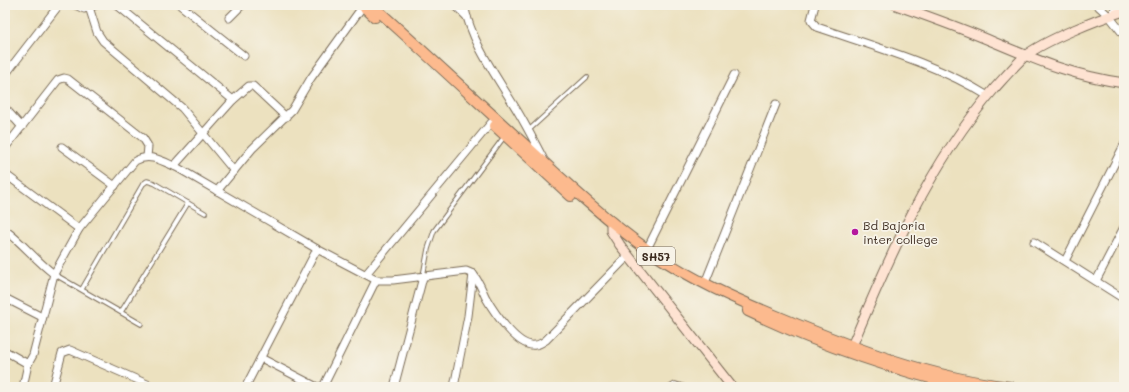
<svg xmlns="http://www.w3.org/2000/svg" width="1129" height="392" font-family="Mali,sans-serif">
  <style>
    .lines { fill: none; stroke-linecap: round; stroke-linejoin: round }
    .lane-casing { stroke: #796a56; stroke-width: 5.5 }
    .street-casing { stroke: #796a56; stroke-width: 9 }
    .secondary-casing { stroke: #796a56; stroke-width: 11 }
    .primary-casing { stroke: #796a56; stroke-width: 12 }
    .lane { stroke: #fff; stroke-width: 3.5 }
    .street { stroke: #fff; stroke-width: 7 }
    .secondary { stroke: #fee3d2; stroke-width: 9 }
    .primary { stroke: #fcba8e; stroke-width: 10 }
    .poi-dot { fill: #b5179e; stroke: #f7f3e8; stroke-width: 1.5 }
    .labels { text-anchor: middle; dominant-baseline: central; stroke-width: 3.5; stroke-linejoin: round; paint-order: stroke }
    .shield { fill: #f7f3e8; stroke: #73665b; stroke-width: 1 }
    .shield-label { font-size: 11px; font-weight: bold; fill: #3b2a1e }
    .poi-label { font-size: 12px; fill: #3b2a1e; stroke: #f7f3e8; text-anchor: start }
  </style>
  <rect width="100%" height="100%" fill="#f7f3e8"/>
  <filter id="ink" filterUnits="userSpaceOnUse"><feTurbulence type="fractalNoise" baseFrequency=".025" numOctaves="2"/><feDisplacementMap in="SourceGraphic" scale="8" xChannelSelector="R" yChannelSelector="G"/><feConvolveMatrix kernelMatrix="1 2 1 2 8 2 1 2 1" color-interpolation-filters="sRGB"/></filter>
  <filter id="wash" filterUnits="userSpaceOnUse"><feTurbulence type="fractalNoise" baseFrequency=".012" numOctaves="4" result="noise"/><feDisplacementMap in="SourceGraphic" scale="16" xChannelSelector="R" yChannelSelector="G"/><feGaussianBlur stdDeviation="0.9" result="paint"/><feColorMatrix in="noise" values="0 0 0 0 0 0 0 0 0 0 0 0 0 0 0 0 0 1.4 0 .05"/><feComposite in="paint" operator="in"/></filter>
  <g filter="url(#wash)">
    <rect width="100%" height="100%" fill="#ece1bf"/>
  </g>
  <g filter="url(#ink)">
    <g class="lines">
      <defs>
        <g id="lane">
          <polyline points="529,130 587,77"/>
          <polyline points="54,274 141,324"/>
          <polyline points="423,276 428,249 434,231 504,137"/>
          <polyline points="82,289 143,184 147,181 154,183 205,213"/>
          <polyline points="121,312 188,203"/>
          <polyline points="670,387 675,384 685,387"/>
        </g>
        <g id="street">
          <polyline points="75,5 84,9 96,5"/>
          <polyline points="117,5 233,100"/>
          <polyline points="180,5 244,56"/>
          <polyline points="455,5 467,17"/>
          <path d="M464 5C472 45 498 78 518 112 527 127 535 143 543 158"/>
          <path d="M815 5 811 20 817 27C875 47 935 63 988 96"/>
          <polyline points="1097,5 1109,16 1124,35"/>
          <polyline points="5,6 5,5"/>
          <polyline points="89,7 97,32 103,41 182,108 234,171"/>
          <polyline points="1113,14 1116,5"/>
          <polyline points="229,18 242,5"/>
          <polyline points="5,75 59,5"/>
          <polyline points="5,108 22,127"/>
          <polyline points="62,147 115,186"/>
          <polyline points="5,148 58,80 64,78 68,79 143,138 148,146 147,157"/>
          <polyline points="174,166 233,100 249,86 253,86 286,117"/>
          <polyline points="5,174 79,229"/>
          <polyline points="217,191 252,149 292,110 311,78 363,6"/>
          <path d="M5 230C23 243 35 260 54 274"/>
          <polyline points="1034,242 1124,299"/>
          <polyline points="647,249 734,75"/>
          <polyline points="1065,261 1124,145"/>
          <polyline points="366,274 491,123"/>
          <polyline points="1096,281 1124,227"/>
          <polyline points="705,283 776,104"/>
          <polyline points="5,298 42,317"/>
          <polyline points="5,351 28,364"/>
          <polyline points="261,358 317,387"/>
          <polyline points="247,384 317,249"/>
          <path d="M23 387 28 364 33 355 54 274 79 229 135 161C150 152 164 162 178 168L317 249 376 280H393L466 271 473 274C479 281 482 290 486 298 494 312 518 348 535 345 539 345 543 342 546 340L628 256"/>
          <polyline points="53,387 62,353 70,350 154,387"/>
          <polyline points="320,387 324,385 376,280"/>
          <polyline points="394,387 423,277"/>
          <polyline points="454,387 468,316 473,274"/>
        </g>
        <g id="secondary">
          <path d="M896 5C930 17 964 29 996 43 1041 62 1075 76 1124 83"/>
          <polyline points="611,222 611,231 620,245 732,387"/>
          <path d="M852 346C889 257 930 163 994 89 1004 78 1014 66 1025 56 1045 40 1099 19 1124 11"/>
        </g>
        <g id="primary">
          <polyline points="362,5 375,17"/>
          <path d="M372 5C423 51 473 97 524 144 564 181 604 219 648 250 690 279 737 300 784 319 856 349 932 378 1010 387"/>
          <polyline points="495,126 571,196"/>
          <path d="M748 311C818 344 890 369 965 387"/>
        </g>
      </defs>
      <use href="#lane" class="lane-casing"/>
      <use href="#street" class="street-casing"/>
      <use href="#secondary" class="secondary-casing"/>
      <use href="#primary" class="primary-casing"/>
      <use href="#lane" class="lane"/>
      <use href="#street" class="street"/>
      <use href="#secondary" class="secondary"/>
      <use href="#primary" class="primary"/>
    </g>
  </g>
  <circle class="poi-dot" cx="855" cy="232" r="4"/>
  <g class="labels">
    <rect class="shield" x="637" y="247" width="38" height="18" rx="3"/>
    <g class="shield-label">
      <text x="656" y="256">SH57</text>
    </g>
    <g class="poi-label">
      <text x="863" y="225">Bd Bajoria<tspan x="863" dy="14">inter college</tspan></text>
    </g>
  </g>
  <rect width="1129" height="392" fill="none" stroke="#f7f3e8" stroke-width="20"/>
</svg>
